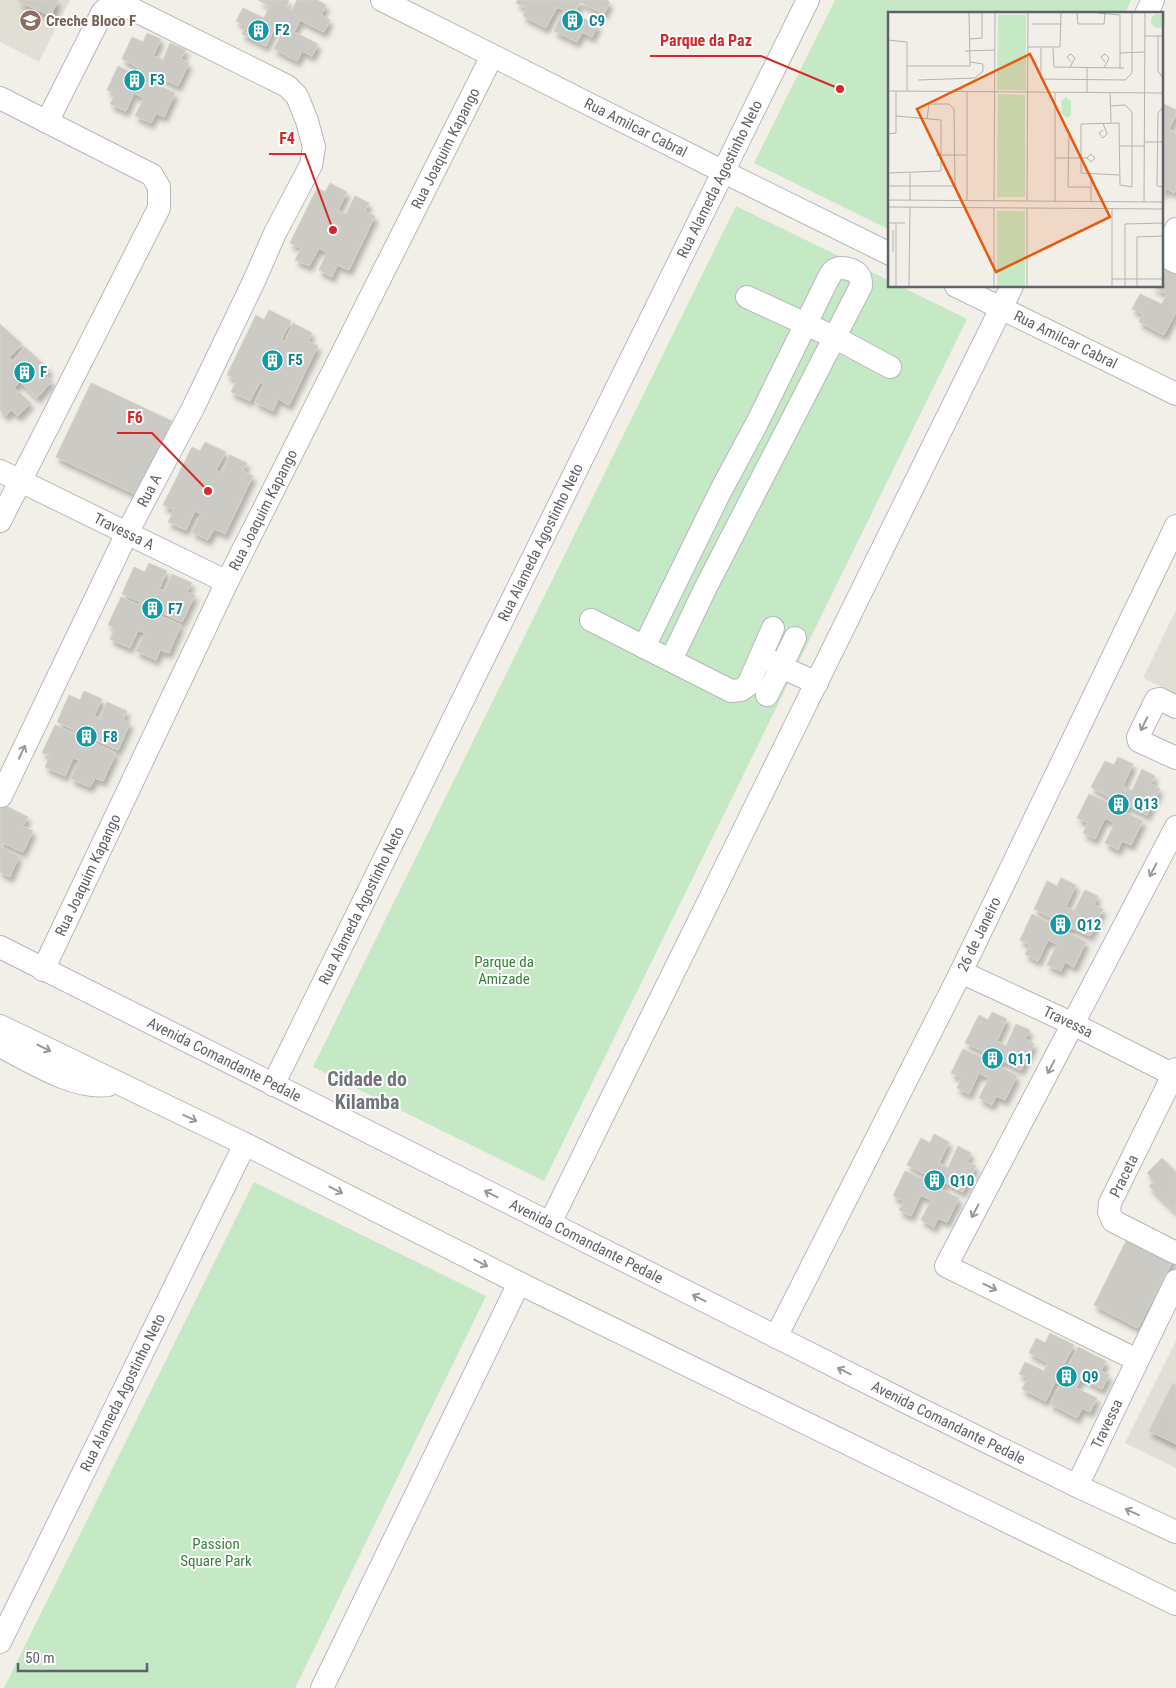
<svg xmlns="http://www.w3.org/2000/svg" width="1176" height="1688" font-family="'Roboto Condensed',sans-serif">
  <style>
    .education { fill: #e1ded6 }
    .green { fill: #c5e8c5 }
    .building { fill: #cccac5; stroke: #d6d1c6; filter: url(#shadow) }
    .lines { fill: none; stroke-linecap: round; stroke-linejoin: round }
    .minor-casing { stroke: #b5b8bc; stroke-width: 24 }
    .minor { stroke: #fff; stroke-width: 22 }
    .oneway { stroke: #979a9d }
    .labels { text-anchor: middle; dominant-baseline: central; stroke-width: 4; stroke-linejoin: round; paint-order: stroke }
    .education-label { font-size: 15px; font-weight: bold; fill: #785e54; stroke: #fff; text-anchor: start }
    .culture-label { font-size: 15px; font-weight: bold; fill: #0d838f; stroke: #fff; text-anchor: start }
    .street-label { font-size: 15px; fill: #5f6368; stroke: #fff }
    .park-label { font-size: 15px; fill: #348238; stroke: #fff }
    .district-label { font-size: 20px; font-weight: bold; fill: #70757a; stroke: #fff }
    .inset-road { fill: none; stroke: #b3b3b1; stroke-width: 1 }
    .view { fill: #e8590c; fill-opacity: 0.15; stroke: #e8590c; stroke-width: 2.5 }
    .inset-edge { fill: none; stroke: #5f6368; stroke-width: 2.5 }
    .leader { fill: none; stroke: #d62828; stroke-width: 2 }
    .callout-dot { fill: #d62828; stroke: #fff; stroke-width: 2 }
    .callout-label { font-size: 16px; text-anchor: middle; font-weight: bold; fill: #d62828; stroke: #fff; stroke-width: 4; stroke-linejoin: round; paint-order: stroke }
  </style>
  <defs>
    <filter id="shadow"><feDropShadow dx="3" dy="5.5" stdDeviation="2.5" flood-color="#0004"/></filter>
  </defs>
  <rect width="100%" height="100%" fill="#f1efe8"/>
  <g class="education">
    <polygon points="0,0 70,0 39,62 0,42"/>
    <polygon points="1176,610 1176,694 1143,678"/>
    <polygon points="1176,1341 1176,1468 1125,1443"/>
  </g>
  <g class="green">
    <polygon points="835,0 1131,0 1125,14 890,14 890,230 754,163"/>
    <polygon points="736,206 890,281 890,286 900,286 967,319 544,1181 313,1067"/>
    <polygon points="254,1182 486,1296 295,1688 4,1688"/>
  </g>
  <g class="building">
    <polygon points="19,0 58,0 51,16 18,1"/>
    <polygon points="258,0 289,0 286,7 292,10 297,0 317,0 326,5 321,15 330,20 324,32 300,20 294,32 318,44 312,56 302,51 297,61 274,49 284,29 276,25 266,46 242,34 246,26 236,21 243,8 264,18 270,6"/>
    <polygon points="518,0 606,0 610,2 604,14 580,2 574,14 598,25 592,37 582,32 577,42 554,31 564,10 557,7 546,28 523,16 527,8 516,3"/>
    <polygon points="147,33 161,39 153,56 163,60 170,43 186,50 181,59 189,63 178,86 157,76 154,83 175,93 164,117 156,113 151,123 135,116 144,98 134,93 126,111 110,104 115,94 107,90 118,66 136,75 139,68 122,59 132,37 143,42"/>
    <polygon points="1162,103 1176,110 1176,115 1169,129 1176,133 1176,189 1174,193 1166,188 1162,195"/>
    <polygon points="330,183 347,192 338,210 346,214 355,196 369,203 365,211 375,216 349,270 337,265 332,277 319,270 327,252 319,248 309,266 295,260 301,248 290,243 317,188 325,192"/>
    <polygon points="1168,265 1176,269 1176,314 1175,314 1164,335 1139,322 1143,314 1132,309 1140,294 1162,304 1167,294 1151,286 1162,286 1162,273 1163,274"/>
    <polygon points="269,310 291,321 281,340 285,341 293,323 312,333 308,341 318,346 289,405 278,399 273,411 255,402 264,384 260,382 250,401 231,392 237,380 227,375 256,315 264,320"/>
    <polygon points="0,324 22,344 9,358 13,361 25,347 50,370 45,375 52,381 37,398 20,382 14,388 31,403 18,416 11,410 6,416 0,410"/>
    <polygon points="91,383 172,421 137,495 56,457"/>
    <polygon points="205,442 226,452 216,470 221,473 230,455 247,463 243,471 253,476 225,534 214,529 208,540 192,532 201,514 195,511 186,530 168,522 174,510 163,505 192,447 200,451"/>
    <polygon points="149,563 167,571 159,589 165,591 172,574 192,583 187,592 195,595 182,622 162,613 160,616 181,625 169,653 160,650 156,660 136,651 145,633 138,630 130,648 110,639 115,628 108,625 121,597 138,605 140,602 122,594 134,567 145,572"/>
    <polygon points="84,691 102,699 94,716 100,719 107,702 127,711 123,719 130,723 118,750 97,741 95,743 116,753 103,781 95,778 90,787 71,779 79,760 73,758 65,776 45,767 50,756 42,753 55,725 73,733 74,730 57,722 69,695 80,700"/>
    <polygon points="1118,757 1133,764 1123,786 1132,791 1142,769 1155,776 1151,784 1160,789 1147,815 1127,805 1124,812 1143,821 1131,845 1122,841 1118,850 1105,843 1115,823 1105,818 1095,839 1083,833 1088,823 1077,818 1089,794 1109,803 1111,798 1091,787 1105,761 1114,765"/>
    <polygon points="0,803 28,817 23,826 33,831 23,852 3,843 1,847 19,856 10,877 0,872"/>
    <polygon points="1061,878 1076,885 1066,907 1074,911 1085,890 1098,896 1094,905 1103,909 1090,936 1070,927 1067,932 1086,942 1074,967 1065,962 1061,971 1047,965 1057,944 1048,940 1038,961 1025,954 1030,945 1020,940 1032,914 1051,924 1054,919 1034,909 1047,881 1057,886"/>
    <polygon points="992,1012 1007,1019 997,1041 1006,1046 1016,1024 1030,1030 1025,1039 1034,1044 1021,1070 1001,1060 999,1066 1017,1076 1005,1100 996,1096 992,1105 979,1098 989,1078 979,1073 969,1094 957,1088 961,1078 951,1073 963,1049 983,1058 985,1052 965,1043 979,1015 988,1020"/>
    <polygon points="934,1134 949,1142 939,1163 948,1168 958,1146 971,1153 967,1162 976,1166 963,1192 944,1182 940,1189 959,1198 947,1222 938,1218 934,1227 921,1220 931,1200 921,1195 911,1216 899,1210 904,1201 893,1196 905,1171 925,1180 927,1175 907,1165 921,1138 930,1143"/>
    <polygon points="1162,1158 1176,1172 1176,1212 1149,1186 1155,1181 1147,1173"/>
    <polygon points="1130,1233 1175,1256 1138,1328 1094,1305"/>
    <polygon points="1050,1333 1074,1345 1064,1364 1068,1366 1078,1347 1106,1361 1101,1371 1109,1375 1102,1389 1081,1378 1076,1388 1097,1398 1090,1412 1082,1408 1077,1418 1050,1404 1060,1384 1055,1382 1046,1401 1022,1389 1028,1378 1019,1374 1025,1362 1044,1371 1048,1363 1029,1353 1036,1338 1045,1343"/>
    <polygon points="1173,1383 1176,1385 1176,1444 1149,1431"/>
  </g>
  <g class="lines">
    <defs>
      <g id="minor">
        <path id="s1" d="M382 0 724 172 890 254"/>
        <polyline points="1146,14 1153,0"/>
        <polyline points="0,98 152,175 159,187 159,208 0,521"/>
        <polyline points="1176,229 1163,255 1176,262"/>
        <path id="s2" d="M956 286 1176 394"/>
        <polyline points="747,297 834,337 890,367"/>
        <path id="s3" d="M0 471 227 582"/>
        <polyline points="591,620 731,691 741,690 748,685 773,628"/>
        <polyline points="795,638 781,667 817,683"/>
        <path d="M644 647 720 492 757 423 828 279C830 276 831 273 833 271 840 265 856 269 860 277 861 280 861 283 861 286L706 587 671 660"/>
        <polyline points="767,695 781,667 769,660"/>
        <polyline points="1176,707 1160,699 1156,700 1138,737 1139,741 1176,758"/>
        <path id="s4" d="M0 795 1 796 127 533 194 406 254 281 275 233 311 165 314 147 307 121 297 96 287 86 126 6C116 4 108 5 102 13L47 122"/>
        <path id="s5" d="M0 947 916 1407 1077 1486 1176 1532"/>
        <path id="s6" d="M43 970 227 582 492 56"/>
        <path id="s7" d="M961 972 1073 1024 1176 1076"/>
        <polyline points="0,1026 245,1144 519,1283 1176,1604"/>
        <path d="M0 1046C30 1061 74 1090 108 1085"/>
        <polyline points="1176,1069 1110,1203 1109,1212 1113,1221 1176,1253"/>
        <path id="s8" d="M273 1085 808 0"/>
        <polyline points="550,1223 1012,286"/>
        <path id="s9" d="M776 1337 961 972 1176 526"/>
        <polyline points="1137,1360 946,1266 1176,827"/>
        <path id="s10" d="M1077 1486 1176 1281"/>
        <path id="s11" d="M0 1642 245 1144"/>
        <polyline points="322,1688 519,1283"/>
      </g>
    </defs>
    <use href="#minor" class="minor-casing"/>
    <use href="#minor" class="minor"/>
  </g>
  <defs><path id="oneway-shaft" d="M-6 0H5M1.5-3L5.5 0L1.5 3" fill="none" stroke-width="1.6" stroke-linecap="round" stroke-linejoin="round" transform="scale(1.25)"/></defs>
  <g class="oneway">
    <use href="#oneway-shaft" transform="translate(1144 724) rotate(116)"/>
    <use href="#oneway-shaft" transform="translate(22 752) rotate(-65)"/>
    <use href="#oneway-shaft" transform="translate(1153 870) rotate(118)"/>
    <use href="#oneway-shaft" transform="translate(44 1048) rotate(26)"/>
    <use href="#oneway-shaft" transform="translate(1051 1067) rotate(118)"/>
    <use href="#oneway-shaft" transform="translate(190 1118) rotate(25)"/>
    <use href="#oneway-shaft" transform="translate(336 1190) rotate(27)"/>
    <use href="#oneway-shaft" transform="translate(491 1194) rotate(-153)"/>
    <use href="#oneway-shaft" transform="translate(975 1211) rotate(118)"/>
    <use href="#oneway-shaft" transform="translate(481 1263) rotate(27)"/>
    <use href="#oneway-shaft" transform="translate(990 1287) rotate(26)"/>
    <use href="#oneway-shaft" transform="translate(699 1298) rotate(-153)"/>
    <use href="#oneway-shaft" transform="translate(844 1371) rotate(-153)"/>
    <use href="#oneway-shaft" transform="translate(1132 1512) rotate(-155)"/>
  </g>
  <defs>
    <symbol id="school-disc" viewBox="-11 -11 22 22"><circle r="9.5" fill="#8d6e63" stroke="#fff"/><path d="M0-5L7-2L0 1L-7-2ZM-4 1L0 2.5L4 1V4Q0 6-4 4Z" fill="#fff"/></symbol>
    <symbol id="building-disc" viewBox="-11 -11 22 22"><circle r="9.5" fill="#0f9aa8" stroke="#fff"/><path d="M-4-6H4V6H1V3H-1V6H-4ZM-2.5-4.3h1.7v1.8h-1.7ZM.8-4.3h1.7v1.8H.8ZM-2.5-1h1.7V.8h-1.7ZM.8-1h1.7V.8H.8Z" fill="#fff"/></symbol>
  </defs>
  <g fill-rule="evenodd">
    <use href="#school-disc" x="18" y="8" width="25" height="25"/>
    <use href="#building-disc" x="560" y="8" width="25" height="25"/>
    <use href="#building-disc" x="246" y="18" width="25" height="25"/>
    <use href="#building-disc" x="122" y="68" width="25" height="25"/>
    <use href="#building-disc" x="260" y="348" width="25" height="25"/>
    <use href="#building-disc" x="12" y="360" width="25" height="25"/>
    <use href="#building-disc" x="140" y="596" width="25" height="25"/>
    <use href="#building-disc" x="74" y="724" width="25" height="25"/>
    <use href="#building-disc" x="1106" y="792" width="25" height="25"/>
    <use href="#building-disc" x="1048" y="912" width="25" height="25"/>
    <use href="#building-disc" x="980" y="1046" width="25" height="25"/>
    <use href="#building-disc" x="922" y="1168" width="25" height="25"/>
    <use href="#building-disc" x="1054" y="1364" width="25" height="25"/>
  </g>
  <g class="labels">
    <g class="education-label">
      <text x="46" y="21">Creche Bloco F</text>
    </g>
    <g class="culture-label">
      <text x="589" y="21">C9</text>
      <text x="275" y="30">F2</text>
      <text x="150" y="80">F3</text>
      <text x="288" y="360">F5</text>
      <text x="40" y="372">F</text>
      <text x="168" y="609">F7</text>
      <text x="103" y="737">F8</text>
      <text x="1134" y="804">Q13</text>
      <text x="1077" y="925">Q12</text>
      <text x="1008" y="1059">Q11</text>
      <text x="950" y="1181">Q10</text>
      <text x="1082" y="1377">Q9</text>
    </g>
    <g class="street-label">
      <text stroke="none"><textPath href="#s1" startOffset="284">Rua Amilcar Cabral</textPath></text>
      <text stroke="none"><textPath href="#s6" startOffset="915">Rua Joaquim Kapango</textPath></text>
      <text stroke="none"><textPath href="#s8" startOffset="1010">Rua Alameda Agostinho Neto</textPath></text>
      <text stroke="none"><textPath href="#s2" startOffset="122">Rua Amilcar Cabral</textPath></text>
      <text stroke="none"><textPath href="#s4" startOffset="341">Rua A</textPath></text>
      <text stroke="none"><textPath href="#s6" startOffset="510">Rua Joaquim Kapango</textPath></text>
      <text stroke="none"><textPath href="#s3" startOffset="138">Travessa A</textPath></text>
      <text stroke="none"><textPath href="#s8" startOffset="605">Rua Alameda Agostinho Neto</textPath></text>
      <text stroke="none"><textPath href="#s6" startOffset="105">Rua Joaquim Kapango</textPath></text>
      <text stroke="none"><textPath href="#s8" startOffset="200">Rua Alameda Agostinho Neto</textPath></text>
      <text stroke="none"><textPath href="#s9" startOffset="451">26 de Janeiro</textPath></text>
      <text stroke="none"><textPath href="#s7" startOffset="118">Travessa</textPath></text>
      <text stroke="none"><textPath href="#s5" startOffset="251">Avenida Comandante Pedale</textPath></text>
      <text transform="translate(1124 1176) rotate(-64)">Praceta</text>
      <text stroke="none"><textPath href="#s5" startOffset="656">Avenida Comandante Pedale</textPath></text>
      <text stroke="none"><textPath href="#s11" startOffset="278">Rua Alameda Agostinho Neto</textPath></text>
      <text stroke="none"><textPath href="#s5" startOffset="1061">Avenida Comandante Pedale</textPath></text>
      <text stroke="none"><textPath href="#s10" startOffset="69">Travessa</textPath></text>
    </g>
    <g class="park-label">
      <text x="504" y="962">Parque da<tspan x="504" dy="17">Amizade</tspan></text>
      <text x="216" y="1544">Passion<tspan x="216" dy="17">Square Park</tspan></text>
    </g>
    <g class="district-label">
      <text x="367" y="1079">Cidade do<tspan x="367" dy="23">Kilamba</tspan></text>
    </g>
  </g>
  <g transform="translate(888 12)">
    <rect width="275" height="275" fill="#f1efe8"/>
    <path d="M263 9a7 7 0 1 1 14 0a7 7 0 1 1-14 0ZM110 3H138V78H109ZM110 82 137 83V185H109ZM178 85 183 89V103L179 106 174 102 173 89ZM109 199H137V274H109Z" fill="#c5e8c5"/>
    <path class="inset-road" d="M189 1 190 12H216L217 1M210 1 232 3V56M144 12H173M257 24H275M270 24V59L275 66M82 27 94 26V1M0 28 19 30V79M140 35H172L173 1M153 36V67L237 68 244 61V1M165 36 166 55 236 56M77 39 107 38M232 41 257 40M19 54H82L81 1M182 55 187 46 183 42 179 45 183 50M199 55V80M216 56 221 46 217 42 213 45 217 50M30 68 87 66 95 59V52L82 50M0 79 275 81M222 80 223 111M222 94 237 93 244 100V175L232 173 231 111 193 112V161L231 163M275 95 270 101 269 174 275 175M215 111 219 122 215 126 211 121 215 118M178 115 181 119 180 175H202M0 122 8 121V79M257 130H275M232 134H257M48 143H78M167 146H199L203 142 207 146 203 150 199 146M0 161 53 159V108L8 104M203 163V190M0 174H67L66 97 61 92H41L39 107M0 188 275 190M22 188V161M79 189V79M106 189 107 1M139 189 140 1M167 190V80M256 190 257 1M0 195 275 197M139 196V274M224 196V274M0 211H17M8 211V274M5 218V240M224 267H275M21 274 22 195M106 274V196M237 274V212L275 211M249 274V225L275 224"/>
    <path class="view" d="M142 42 222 205 108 260 29 97Z"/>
    <rect width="275" height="275" class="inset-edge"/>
  </g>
  <path class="leader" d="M840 89L761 56H650M333 230L305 154H269M208 491L152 433H117"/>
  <g class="callout-dot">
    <circle cx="840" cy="89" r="5"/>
    <circle cx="333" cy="230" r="5"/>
    <circle cx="208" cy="491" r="5"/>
  </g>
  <g class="callout-label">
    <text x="706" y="46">Parque da Paz</text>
    <text x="287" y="144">F4</text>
    <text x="135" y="423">F6</text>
  </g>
  <path d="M18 1663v8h129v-8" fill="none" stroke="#5f6368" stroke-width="2.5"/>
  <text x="25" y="1663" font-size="15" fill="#5f6368" stroke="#ffffff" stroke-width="4" paint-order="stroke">50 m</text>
</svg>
